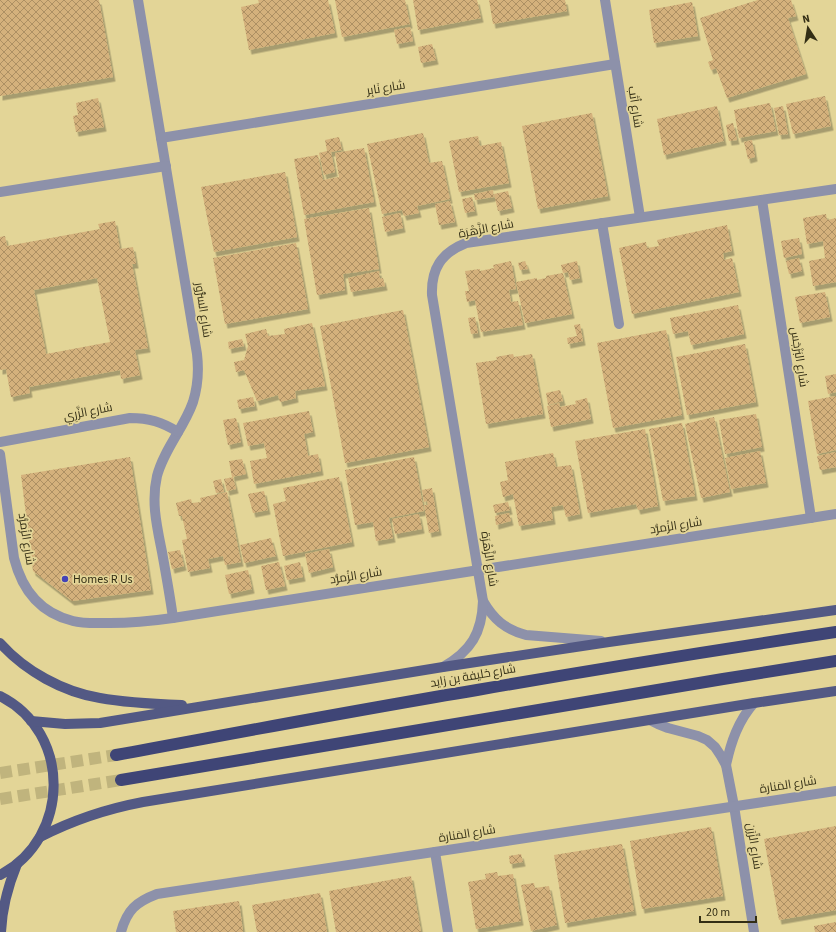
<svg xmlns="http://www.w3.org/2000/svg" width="836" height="932" font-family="'Source Sans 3',Cairo,sans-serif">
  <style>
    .building { fill: url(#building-cross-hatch); fill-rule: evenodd; filter: url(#shadow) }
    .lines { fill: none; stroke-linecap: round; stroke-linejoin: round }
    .highway-tunnel { stroke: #c0b47d; stroke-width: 12; stroke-dasharray: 12 6; stroke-linecap: butt }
    .minor { stroke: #8d91aa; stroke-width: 10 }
    .major { stroke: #535984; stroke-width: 10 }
    .highway { stroke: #3f4576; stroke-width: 12 }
    .poi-dot { fill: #4342b7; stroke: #e3d597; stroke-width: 1.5 }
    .labels { text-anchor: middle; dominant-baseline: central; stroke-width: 3.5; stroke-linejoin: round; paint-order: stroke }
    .street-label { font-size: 12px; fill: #332e15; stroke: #e3d597 }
    .poi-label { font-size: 12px; fill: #332e15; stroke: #e3d597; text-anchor: start }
  </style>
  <defs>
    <pattern id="building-cross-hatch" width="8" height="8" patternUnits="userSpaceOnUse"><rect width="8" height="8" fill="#d4b17b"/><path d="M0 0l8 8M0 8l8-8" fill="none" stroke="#ad9064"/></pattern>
    <filter id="shadow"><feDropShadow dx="2.5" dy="4.5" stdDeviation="0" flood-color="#0004"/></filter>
  </defs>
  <rect width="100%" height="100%" fill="#e3d597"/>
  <g class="building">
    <polygon points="0,0 99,0 113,77 0,96"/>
    <polygon points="258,0 328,0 335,33 249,50 241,7 259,3"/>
    <polygon points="335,0 405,0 410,24 342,37"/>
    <polygon points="413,0 477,0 481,18 418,30"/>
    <polygon points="489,0 565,0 567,11 493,24"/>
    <polygon points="758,0 791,0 796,16 788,18 806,74 727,98 716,68 711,70 708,62 713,60 700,18"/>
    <polygon points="692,2 698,36 654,43 649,10"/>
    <polygon points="410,27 413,41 397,44 394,30"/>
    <polygon points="432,44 436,60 421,63 418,47"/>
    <polygon points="825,96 831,126 793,134 786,104"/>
    <polygon points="98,98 104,127 76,132 73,116 78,115 76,103"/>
    <polygon points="770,103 776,131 739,138 734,110"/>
    <polygon points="717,106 724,141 664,155 657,119"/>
    <polygon points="783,106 788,134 779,135 774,108"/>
    <polygon points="592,113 608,196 538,209 522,126"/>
    <polygon points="733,123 737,140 729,141 726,125"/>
    <polygon points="423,133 429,163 442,161 450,199 417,206 419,213 404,216 402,210 382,214 367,144"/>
    <polygon points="478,136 480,146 501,142 509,183 459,192 449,141"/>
    <polygon points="339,137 342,150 331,152 335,172 324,175 319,153 327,151 325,140"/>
    <polygon points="752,140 755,157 748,159 744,142"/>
    <polygon points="364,148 374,202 304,215 294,159 318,155 323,180 339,177 335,153"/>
    <polygon points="285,172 297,237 214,252 201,187"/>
    <polygon points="493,190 494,197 475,200 474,194"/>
    <polygon points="508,191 512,208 498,211 494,194"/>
    <polygon points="472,197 475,211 465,213 462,199"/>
    <polygon points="450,201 455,222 439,225 435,204"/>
    <polygon points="369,208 379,269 343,274 345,290 317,295 304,219"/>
    <polygon points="400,213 403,228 385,232 382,217"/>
    <polygon points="826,214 827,220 836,218 836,282 813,286 809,261 825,258 823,241 807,244 803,218"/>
    <path d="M115 221 120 249 133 247 136 264H132L148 348 135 350 140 375 121 379 120 370 29 387 30 393 11 397 6 369 0 370V237L5 236 7 246 100 229 98 224ZM97 278 110 342 46 354 34 290Z"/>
    <polygon points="727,225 732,251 723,253 724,260 732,258 739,292 632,314 619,248 646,242 647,248 659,246 657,240"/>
    <polygon points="799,238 802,254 784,258 781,241"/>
    <polygon points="296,243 308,309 225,324 213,258"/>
    <polygon points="799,258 802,271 789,274 786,261"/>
    <polygon points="511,261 516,289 509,290 511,302 518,301 523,325 481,332 475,300 467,302 465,291 469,291 465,271 480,269 480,271 494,268 493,265"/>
    <polygon points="525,261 528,269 520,270 518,263"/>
    <polygon points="577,261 580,278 570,280 568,272 563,273 561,265"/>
    <polygon points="379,271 380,279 383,278 385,286 351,292 348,278"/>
    <polygon points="563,273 572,314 525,323 516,282 537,278 537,280 546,278 546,276"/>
    <polygon points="825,292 830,317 800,323 795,297"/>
    <polygon points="738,305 744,334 691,345 688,331 673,334 670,318"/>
    <polygon points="403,310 429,447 345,463 320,326"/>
    <polygon points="475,317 478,333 471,334 468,318"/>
    <polygon points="312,323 325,386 295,391 296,398 280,402 278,395 257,401 244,370 236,372 234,362 244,360 248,346 245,334 266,329 268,336 285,334 284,329"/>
    <polygon points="580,324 583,341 568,344 567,338 577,336 574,325"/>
    <polygon points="666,330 682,415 613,428 597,343"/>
    <polygon points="242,339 244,346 229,349 228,342"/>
    <polygon points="745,344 756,402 687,415 676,357"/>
    <polygon points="513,354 514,357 532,354 543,414 486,424 476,363 497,360 496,357"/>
    <polygon points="836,374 836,392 828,394 825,376"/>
    <polygon points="560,390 563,401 548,405 546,393"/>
    <polygon points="836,396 836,450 817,454 808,401"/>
    <polygon points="253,397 255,406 239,409 237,400"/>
    <polygon points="587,398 591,419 551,427 547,406 559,403 560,407 576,404 575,401"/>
    <polygon points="309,411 313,432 304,434 308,456 318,454 321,471 254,484 250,461 267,458 264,443 248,446 243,423"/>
    <polygon points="756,414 762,447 725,454 719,420"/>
    <polygon points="714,417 730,492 701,498 685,424"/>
    <polygon points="236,418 241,442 228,445 223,420"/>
    <polygon points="682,423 695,496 663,501 649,429"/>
    <polygon points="645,429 658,506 638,510 636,504 588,513 575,441"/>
    <polygon points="760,451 766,483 731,489 725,458"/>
    <polygon points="836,452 836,467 820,470 817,456"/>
    <polygon points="553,453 556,467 571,465 580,514 566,517 563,505 551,507 553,520 519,526 513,494 503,497 500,482 508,480 505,462"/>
    <polygon points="130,457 151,590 72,601 33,571 21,475"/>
    <polygon points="414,457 424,511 389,518 393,538 376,541 373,522 355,525 345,470"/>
    <polygon points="242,459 246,474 232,477 229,461"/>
    <polygon points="233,477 236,489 227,491 224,479"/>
    <polygon points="339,477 352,542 283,556 273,504 286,501 283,488"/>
    <polygon points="221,479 224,492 216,493 213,481"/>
    <polygon points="432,488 439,531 429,533 424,505 428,505 427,501 424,502 422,490"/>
    <polygon points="264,491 268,510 253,513 248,494"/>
    <polygon points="227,492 241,562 225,565 223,556 208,559 210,568 188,572 182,540 187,539 182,516 179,516 176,503 191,499 192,503 201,502 200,498"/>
    <polygon points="508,502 510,510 495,513 493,505"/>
    <polygon points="509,513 511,521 496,525 495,516"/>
    <polygon points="419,514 422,529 395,534 392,519"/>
    <polygon points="271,538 276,556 244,563 240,545"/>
    <polygon points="329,549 333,567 309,573 305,554"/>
    <polygon points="180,550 184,566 172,569 168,552"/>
    <polygon points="279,562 285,586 266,590 261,566"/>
    <polygon points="300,562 303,577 287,580 284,566"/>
    <polygon points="248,570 252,589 229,594 225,575"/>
    <polygon points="836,826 836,910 779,920 764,839"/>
    <polygon points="711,827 723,896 642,909 630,841"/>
    <polygon points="622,844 634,911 565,923 554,855"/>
    <polygon points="521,854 523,862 510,864 509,856"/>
    <polygon points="497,872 498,876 513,874 521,921 476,929 468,882 486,879 485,874"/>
    <polygon points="411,876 421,932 336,932 329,891"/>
    <polygon points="534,883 535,888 549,886 557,925 531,931 521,885"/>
    <polygon points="320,893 327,932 257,932 252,905"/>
    <polygon points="239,901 243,932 176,932 173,911"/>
    <polygon points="836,922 836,932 815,932 814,926"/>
  </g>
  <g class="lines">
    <g class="highway-tunnel">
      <polyline points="0,773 116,755"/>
      <polyline points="0,799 121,780"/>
    </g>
    <g class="minor">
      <path d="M138 0 197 354C199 371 198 386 193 402 184 428 164 449 157 476 151 502 157 527 162 552 166 574 170 596 173 618"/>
      <polyline points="605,0 640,217"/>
      <polyline points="161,138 615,64"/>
      <polyline points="0,192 166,166"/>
      <polyline points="762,200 811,518"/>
      <polyline points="602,223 619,324"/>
      <path d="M0 442 130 418C149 418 162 422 178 432"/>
      <path d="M0 454 14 558C22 590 40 613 73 621 84 624 98 623 110 623 131 623 152 621 173 618L836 514"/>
      <path d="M483 601C494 620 505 629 526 635L601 641"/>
      <path d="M443 667C471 651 482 633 483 601L432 295C431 269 441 253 466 243L836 189"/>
      <polyline points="650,720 658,724 668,728 698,736 707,740 715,747 721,756 726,765 734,806 754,932"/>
      <path d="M726 765C731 742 738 721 754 703"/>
      <polyline points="435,852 448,932"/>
      <path d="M121 932C127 910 136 902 157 894L836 791"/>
    </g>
    <g class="major">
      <path d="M0 643C25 671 63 692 100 698 127 703 154 704 182 705"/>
      <path d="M0 696C72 732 71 838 0 875"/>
      <polyline points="31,721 65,724 100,723 443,667 609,642 836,610"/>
      <path d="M40 837C73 820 106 809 143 802L754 703 836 691"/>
      <path d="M1 932C2 908 8 886 17 864"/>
    </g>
    <g class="highway">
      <path d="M116 755C236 733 356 710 477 690 597 669 716 650 836 632"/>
      <polyline points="121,780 723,679 836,661"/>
    </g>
  </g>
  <circle class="poi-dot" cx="65" cy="579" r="4"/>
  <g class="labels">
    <g class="street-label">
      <text transform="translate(386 88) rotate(-9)">شارع نَابِر</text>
      <text transform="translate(635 107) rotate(81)">شارع أثب</text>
      <text transform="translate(486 229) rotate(-11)">شارع الزَّهْرَة</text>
      <text transform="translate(203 310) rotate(81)">شارع السُّرُور</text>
      <text transform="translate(799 357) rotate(81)">شارع البَرْجَس</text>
      <text transform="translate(88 412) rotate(-11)">شارع الزَّرِي</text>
      <text transform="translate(676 526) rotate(-9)">شارع الزُمرُّد</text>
      <text transform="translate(26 539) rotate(81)">شارع الزُمرُّد</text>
      <text transform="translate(489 559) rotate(81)">شارع الزَّهْرَة</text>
      <text transform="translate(356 576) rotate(-9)">شارع الزُمرُّد</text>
      <text transform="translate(473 676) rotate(-10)">شارع خليفة بن زايد</text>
      <text transform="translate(788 785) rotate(-9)">شارع المَنارة</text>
      <text transform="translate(467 834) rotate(-9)">شارع المَنارة</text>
      <text transform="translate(754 846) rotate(81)">شارع الزِّرَن</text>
    </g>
    <g class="poi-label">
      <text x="73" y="579">Homes R Us</text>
    </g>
  </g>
  <g transform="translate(808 28) rotate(348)" stroke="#e3d597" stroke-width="3" paint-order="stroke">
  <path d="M0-3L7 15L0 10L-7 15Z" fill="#332e15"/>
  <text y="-6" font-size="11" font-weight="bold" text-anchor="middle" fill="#332e15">N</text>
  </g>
  <path d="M700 916v6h56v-6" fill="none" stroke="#332e15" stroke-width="2"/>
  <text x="706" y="916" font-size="12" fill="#332e15" stroke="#e3d597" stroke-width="3" paint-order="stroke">20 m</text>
</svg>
